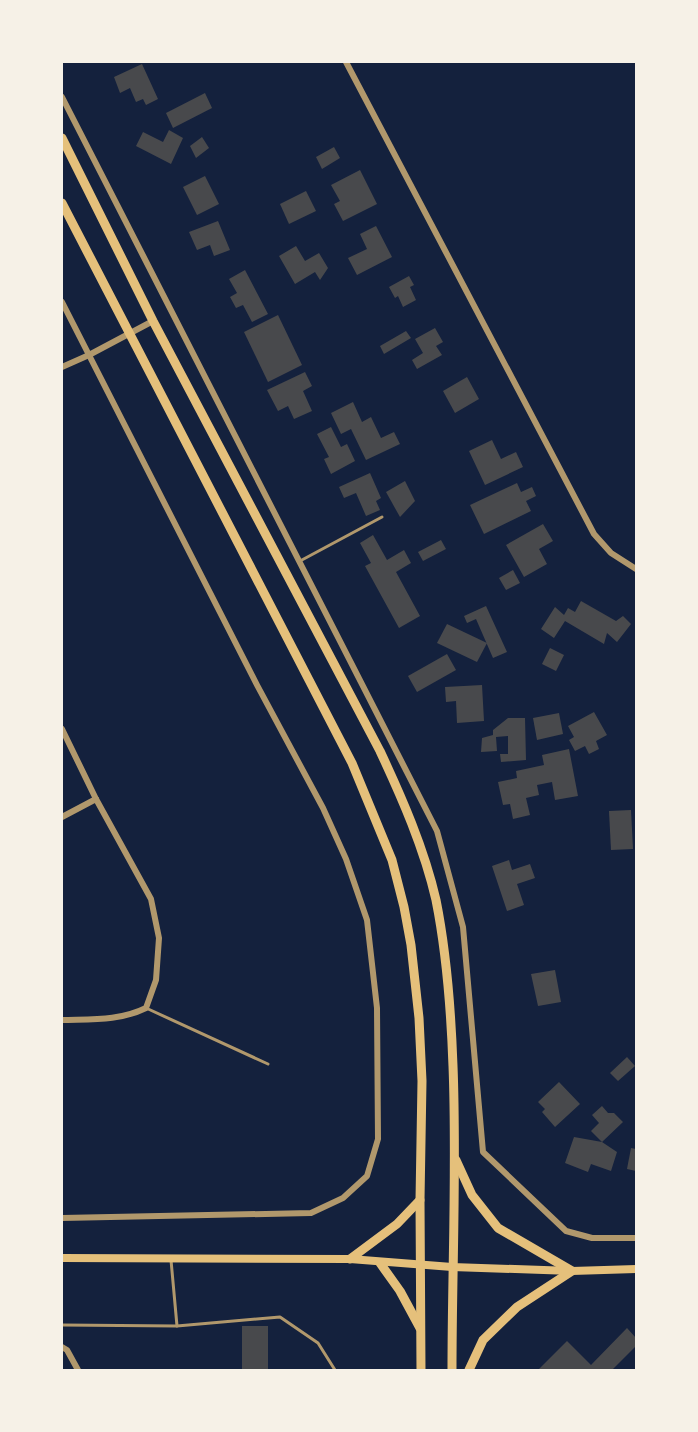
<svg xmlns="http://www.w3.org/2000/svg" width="698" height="1432" font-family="Quicksand,sans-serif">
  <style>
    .building { fill: #48494c }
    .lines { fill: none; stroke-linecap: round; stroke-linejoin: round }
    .service { stroke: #b1986c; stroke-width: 3 }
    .minor { stroke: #b1986c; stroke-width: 6 }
    .secondary { stroke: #e5c07b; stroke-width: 8 }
    .trunk { stroke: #e5c07b; stroke-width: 9 }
  </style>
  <rect width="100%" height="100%" fill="#14213d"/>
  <g class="building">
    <polygon points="142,64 158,99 146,105 143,99 136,102 130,88 120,93 114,77"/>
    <polygon points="205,93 212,108 173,128 166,113"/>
    <polygon points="169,130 183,138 171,164 136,146 143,132 163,142"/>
    <polygon points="202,137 209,148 196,158 190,146"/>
    <polygon points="334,147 340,158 322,169 316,157"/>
    <polygon points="360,170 377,204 343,221 334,204 340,201 331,185"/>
    <polygon points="205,176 219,204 197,215 183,187"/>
    <polygon points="306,191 316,211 289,224 280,204"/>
    <polygon points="218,221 230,250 214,256 210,245 197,250 189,232"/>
    <polygon points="376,226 392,257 357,275 348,258 367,249 360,234"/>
    <polygon points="296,246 305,261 319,253 328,268 320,280 315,272 295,284 279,256"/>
    <polygon points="245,270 268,314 252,322 243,305 236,308 230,297 237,293 229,279"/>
    <polygon points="409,276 414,285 410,287 416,300 403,307 398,296 395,298 389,287"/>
    <polygon points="278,315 302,365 268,382 244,332"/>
    <polygon points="435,328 443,342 436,346 442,355 417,369 412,360 423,353 415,339"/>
    <polygon points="406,331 411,338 384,354 380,346"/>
    <polygon points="305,372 312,386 303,391 312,411 294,419 288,406 278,411 267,390"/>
    <polygon points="467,377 479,399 455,413 443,391"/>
    <polygon points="353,402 362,422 371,417 381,438 394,432 400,444 366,460 351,429 341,434 331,413"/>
    <polygon points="331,427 341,447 347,444 355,461 331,474 324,459 329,457 317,434"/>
    <polygon points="492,440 501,459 516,452 523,467 485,485 469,451"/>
    <polygon points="370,473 381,498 376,501 380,510 366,516 356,493 344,498 339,487"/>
    <polygon points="405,481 415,501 400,517 386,492"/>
    <polygon points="517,483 521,492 532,487 536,496 526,501 531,511 484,534 470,505"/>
    <polygon points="543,524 553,541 539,549 547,564 524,577 506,545"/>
    <polygon points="373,535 387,560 404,550 411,563 396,572 420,616 399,628 365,566 371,563 360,543"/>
    <polygon points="441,540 446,549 423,561 418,552"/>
    <polygon points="513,570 520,583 506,590 499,578"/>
    <polygon points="581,601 616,621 623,616 631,624 617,642 607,633 604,644 565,621 554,638 541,629 555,607 564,615 568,608 575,612"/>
    <polygon points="486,606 507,652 493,658 476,619 467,623 464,616"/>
    <polygon points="447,624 487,643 477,662 437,643"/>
    <polygon points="550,648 564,655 556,671 542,664"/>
    <polygon points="447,654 456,670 417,692 408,676"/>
    <polygon points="482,685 484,721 457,723 456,701 446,702 445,687"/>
    <polygon points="594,712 607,735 596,741 599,749 589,754 585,746 575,751 569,740 574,737 568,726"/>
    <polygon points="559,713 563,734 537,740 533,718"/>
    <polygon points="508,718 525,718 526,760 501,762 500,754 508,754 508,736 496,737 497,751 481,752 482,738 493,735 493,730"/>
    <polygon points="569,749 578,796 555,800 552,782 537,785 539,795 526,798 530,815 513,819 510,804 503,805 498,782 517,778 516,771 544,765 542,755"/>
    <polygon points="631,810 633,849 611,850 609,811"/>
    <polygon points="509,860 512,870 530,864 535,878 517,884 524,905 507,911 492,866"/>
    <polygon points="555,970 561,1002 538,1006 531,974"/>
    <polygon points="627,1057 635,1066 618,1081 610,1073"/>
    <polygon points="559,1082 580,1104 555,1127 542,1112 545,1109 538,1102"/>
    <polygon points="602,1106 608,1113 614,1113 623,1122 602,1142 591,1131 599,1123 592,1115"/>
    <polygon points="574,1137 602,1142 617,1152 611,1171 591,1164 588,1172 565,1163"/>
    <polygon points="631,1148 636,1149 636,1171 627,1169"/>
    <rect x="242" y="1326" width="26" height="44"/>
    <polygon points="627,1328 636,1338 636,1346 612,1370 538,1370 567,1341 591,1365"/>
  </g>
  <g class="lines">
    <g class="service">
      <polyline points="300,561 382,517"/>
      <polyline points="146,1008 268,1064"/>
      <polyline points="171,1260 177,1326"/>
      <polyline points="62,1325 177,1326 280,1317 318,1343 335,1370"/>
    </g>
    <g class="minor">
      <polyline points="346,62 594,534 611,553 636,569"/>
      <polyline points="62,97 437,831 463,927 483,1152 566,1231 592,1238 636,1238"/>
      <polyline points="62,302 257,685 323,808 346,859 367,920 377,1008 378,1139 367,1176 343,1198 311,1213 62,1218"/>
      <polyline points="62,367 89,355 153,321"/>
      <path d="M62 729 96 799 151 899 159 938 156 980 146 1008C120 1021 91 1019 62 1020"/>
      <polyline points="62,817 96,799"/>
      <polyline points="62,1347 67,1350 78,1370"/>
    </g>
    <polyline class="secondary" points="62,1258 350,1259 452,1267 572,1271 636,1269"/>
    <g class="trunk">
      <path d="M62 138 153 321 380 751C402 798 424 848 436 900 447 955 451 1010 453 1066 457 1168 452 1269 452 1370"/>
      <polyline points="62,203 352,763 392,860 404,907 411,945 419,1018 422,1081 420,1200 421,1370"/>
      <polyline points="456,1160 472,1195 498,1228 572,1271 517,1307 483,1340 469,1370"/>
      <polyline points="350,1259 397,1224 420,1200"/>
      <polyline points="380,1263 400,1291 420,1328"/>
    </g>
  </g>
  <rect width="698" height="1432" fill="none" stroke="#f6f1e7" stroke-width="126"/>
</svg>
